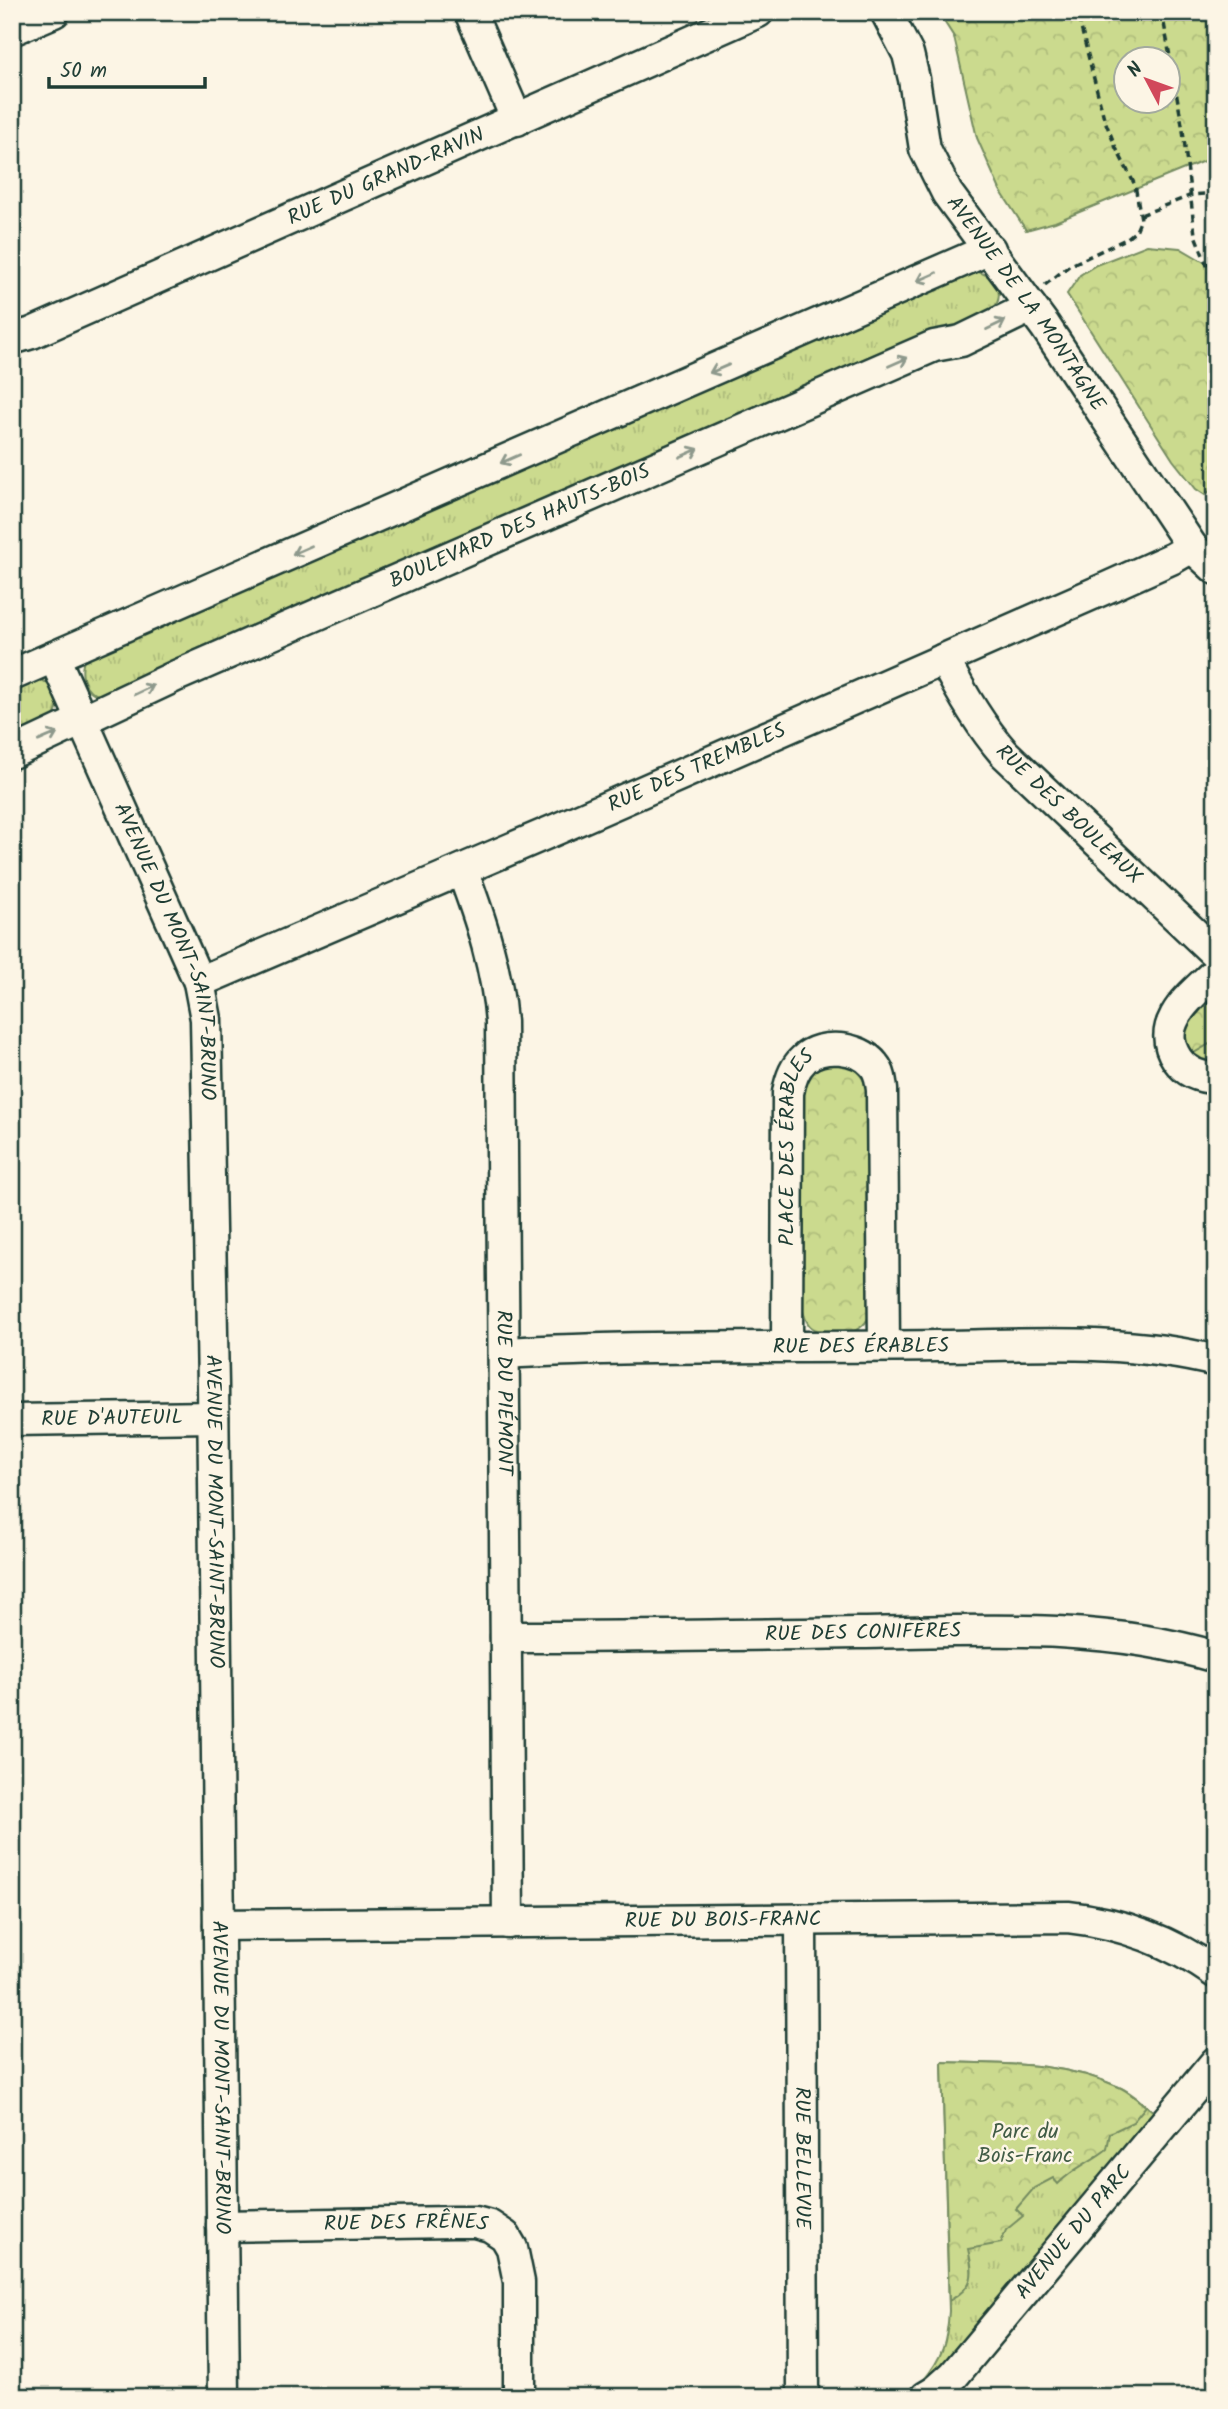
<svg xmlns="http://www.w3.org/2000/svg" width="1228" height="2409" font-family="Kalam,sans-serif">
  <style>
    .grass { fill: url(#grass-tufts); stroke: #758c61; stroke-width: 2 }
    .forest { fill: url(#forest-crowns); stroke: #758c61; stroke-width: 2; fill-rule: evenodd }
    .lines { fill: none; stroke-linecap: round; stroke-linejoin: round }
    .minor-casing { stroke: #1f3d34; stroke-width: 35 }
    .path { stroke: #1f3d34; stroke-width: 3.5; stroke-dasharray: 7 5; stroke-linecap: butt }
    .minor { stroke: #fcf5e5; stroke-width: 30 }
    .oneway { stroke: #8e998c }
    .labels { text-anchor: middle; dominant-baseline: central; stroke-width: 5; stroke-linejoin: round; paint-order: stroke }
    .street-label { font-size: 21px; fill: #1f3d34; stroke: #fcf5e5 }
    .park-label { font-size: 21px; fill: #415c46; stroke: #fcf5e5 }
  </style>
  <defs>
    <pattern id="grass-tufts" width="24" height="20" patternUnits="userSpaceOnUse" patternTransform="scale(1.75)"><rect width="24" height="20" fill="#cbda8e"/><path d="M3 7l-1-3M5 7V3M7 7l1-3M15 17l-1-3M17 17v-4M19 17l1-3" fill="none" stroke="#aebc7b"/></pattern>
    <pattern id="forest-crowns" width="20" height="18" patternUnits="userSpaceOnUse" patternTransform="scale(1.75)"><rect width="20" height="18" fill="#cbda8e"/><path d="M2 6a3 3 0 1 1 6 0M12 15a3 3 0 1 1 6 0" fill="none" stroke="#aebc7b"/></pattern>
  </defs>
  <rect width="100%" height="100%" fill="#fcf5e5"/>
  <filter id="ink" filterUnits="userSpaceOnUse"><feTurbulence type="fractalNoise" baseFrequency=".0143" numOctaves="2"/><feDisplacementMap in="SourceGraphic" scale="14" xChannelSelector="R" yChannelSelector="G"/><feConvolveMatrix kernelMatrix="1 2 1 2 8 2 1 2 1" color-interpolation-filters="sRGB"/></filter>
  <g filter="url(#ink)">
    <g class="grass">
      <path d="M974 271C998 276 1007 295 990 314L102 696C81 692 79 671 86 654Z"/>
      <path d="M37 678C59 686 66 711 44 726 35 732 22 735 12 740V683Z"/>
      <polygon points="1216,1040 1216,1064 1203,1063 1192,1054"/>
      <path d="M942 2062C1002 2064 1063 2061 1119 2087 1132 2092 1143 2104 1154 2112L945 2362 923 2381C943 2357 947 2342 949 2311Z"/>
    </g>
    <g class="forest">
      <path d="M938 12H1216V156L1055 222 1026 230 1000 190 977 138 954 37ZM1126 60H1168V102H1126Z"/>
      <polygon points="1147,245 1180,248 1216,269 1216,486 1205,495 1196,489 1173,460 1067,294 1080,275 1096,265"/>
      <path d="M1216 995V1040L1192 1054C1180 1034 1184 1028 1199 1012 1204 1005 1209 999 1216 995Z"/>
      <path d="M841 1062C856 1068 864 1076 868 1092L870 1303C870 1309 870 1315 867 1320 858 1337 823 1339 810 1326 806 1322 805 1317 803 1311V1090C809 1069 819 1063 841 1062Z"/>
      <path d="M942 2062C1002 2064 1063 2061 1119 2087 1129 2091 1137 2100 1146 2106L1133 2122 1110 2133 1107 2149C1091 2162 1073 2168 1058 2184L1053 2178 1034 2188 1016 2209 1023 2216 1006 2230 1001 2243 968 2249C974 2275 975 2286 949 2301Z"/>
    </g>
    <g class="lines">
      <defs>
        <g id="minor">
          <polyline points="470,12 517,120"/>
          <path id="s1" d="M886 12 908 54 914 79 925 149 947 193 1045 326 1192 547 1216 569"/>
          <polyline points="12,30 54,12"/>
          <path id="s2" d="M12 339 32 333 758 12"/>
          <path id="s3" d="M54 657 199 982 206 1019 213 1386 224 2397"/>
          <path id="s4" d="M944 659C961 693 979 724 1004 753L1216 954"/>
          <polyline points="12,675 990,249"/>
          <path id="s5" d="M12 753 176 676 934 346 961 341 1031 307"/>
          <path id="s6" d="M462 870C481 920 497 969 501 1022L508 1923"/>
          <path d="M1216 972C1192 995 1153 1023 1177 1059 1186 1072 1200 1078 1216 1078"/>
          <path id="s7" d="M199 982 557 829 1104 589 1173 558 1192 547"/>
          <path id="s8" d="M787 1346 788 1093C790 1081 794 1068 804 1059 820 1043 860 1046 874 1065 880 1072 881 1081 882 1090L884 1346"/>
          <path id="s9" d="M504 1353C648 1345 792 1348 935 1346 1028 1345 1125 1338 1216 1361"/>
          <path id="s10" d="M12 1420 213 1417"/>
          <path id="s11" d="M506 1637C623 1637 740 1635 857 1633 977 1631 1100 1622 1216 1657"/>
          <path id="s12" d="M801 1920 803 2397"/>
          <path id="s13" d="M219 1925 1068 1917C1123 1923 1171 1941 1216 1973"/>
          <path id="s14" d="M222 2226 452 2222H475L490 2226 505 2236 512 2248 519 2282V2397"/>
          <path id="s15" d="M926 2397 936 2391 954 2375 1216 2062"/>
        </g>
      </defs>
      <use href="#minor" class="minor-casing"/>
      <g class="path">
        <polyline points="1162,12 1183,130 1195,235 1216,288"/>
        <polyline points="1141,215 1192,195 1216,193"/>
        <polyline points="1045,285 1069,266 1126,239 1136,231 1141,219 1135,185 1116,148 1104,118 1077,12"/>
      </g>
      <use href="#minor" class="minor"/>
    </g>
    <defs><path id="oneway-shaft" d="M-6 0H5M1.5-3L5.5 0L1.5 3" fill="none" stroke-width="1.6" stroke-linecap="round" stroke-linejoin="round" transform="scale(1.75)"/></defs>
    <g class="oneway">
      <use href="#oneway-shaft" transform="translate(927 277) rotate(156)"/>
      <use href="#oneway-shaft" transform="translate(996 325) rotate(-26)"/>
      <use href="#oneway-shaft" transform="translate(898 362) rotate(-24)"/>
      <use href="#oneway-shaft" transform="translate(719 369) rotate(157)"/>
      <use href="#oneway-shaft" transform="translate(689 453) rotate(-24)"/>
      <use href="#oneway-shaft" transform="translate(510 459) rotate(156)"/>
      <use href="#oneway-shaft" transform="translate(302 550) rotate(156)"/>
      <use href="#oneway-shaft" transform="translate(144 690) rotate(-25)"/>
      <use href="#oneway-shaft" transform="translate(48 737) rotate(-23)"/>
    </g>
  </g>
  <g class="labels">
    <g class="street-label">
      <text stroke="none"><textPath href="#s2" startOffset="408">RUE DU GRAND-RAVIN</textPath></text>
      <text stroke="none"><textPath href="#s1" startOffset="329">AVENUE DE LA MONTAGNE</textPath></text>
      <text stroke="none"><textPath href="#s5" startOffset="556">BOULEVARD DES HAUTS-BOIS</textPath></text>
      <text stroke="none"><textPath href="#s7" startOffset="542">RUE DES TREMBLES</textPath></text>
      <text stroke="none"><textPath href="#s4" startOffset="201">RUE DES BOULEAUX</textPath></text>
      <text stroke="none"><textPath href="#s3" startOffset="318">AVENUE DU MONT-SAINT-BRUNO</textPath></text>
      <text stroke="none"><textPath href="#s8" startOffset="200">PLACE DES ÉRABLES</textPath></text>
      <text stroke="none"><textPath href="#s9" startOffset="357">RUE DES ÉRABLES</textPath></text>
      <text stroke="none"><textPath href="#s6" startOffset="528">RUE DU PIÉMONT</textPath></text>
      <text stroke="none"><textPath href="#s10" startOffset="100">RUE D'AUTEUIL</textPath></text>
      <text stroke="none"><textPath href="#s3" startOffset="886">AVENUE DU MONT-SAINT-BRUNO</textPath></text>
      <text stroke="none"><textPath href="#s11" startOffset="357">RUE DES CONIFÈRES</textPath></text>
      <text stroke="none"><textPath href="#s13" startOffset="504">RUE DU BOIS-FRANC</textPath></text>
      <text stroke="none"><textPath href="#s3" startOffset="1452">AVENUE DU MONT-SAINT-BRUNO</textPath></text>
      <text stroke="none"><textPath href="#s12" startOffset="238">RUE BELLEVUE</textPath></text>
      <text stroke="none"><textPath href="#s14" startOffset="184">RUE DES FRÊNES</textPath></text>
      <text stroke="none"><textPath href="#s15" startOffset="222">AVENUE DU PARC</textPath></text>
    </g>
    <g class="park-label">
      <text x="1025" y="2132">Parc du<tspan x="1025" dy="24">Bois-Franc</tspan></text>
    </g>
  </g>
  <rect width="1228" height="2409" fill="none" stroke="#fcf5e5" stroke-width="42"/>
  <rect x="21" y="21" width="1186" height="2367" fill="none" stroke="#1f3d34" stroke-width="2.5" filter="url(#ink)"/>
  <g transform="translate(1147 80) rotate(311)"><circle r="33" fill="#fcf5e5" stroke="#a4ab9e" stroke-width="2"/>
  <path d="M0-5L12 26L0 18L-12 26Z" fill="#d1495b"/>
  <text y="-10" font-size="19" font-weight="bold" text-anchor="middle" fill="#1f3d34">N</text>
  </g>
  <path d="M49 77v10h156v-10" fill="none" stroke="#1f3d34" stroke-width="3.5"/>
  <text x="60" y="77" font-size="21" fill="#1f3d34" stroke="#fcf5e5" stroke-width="5" paint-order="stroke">50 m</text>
</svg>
